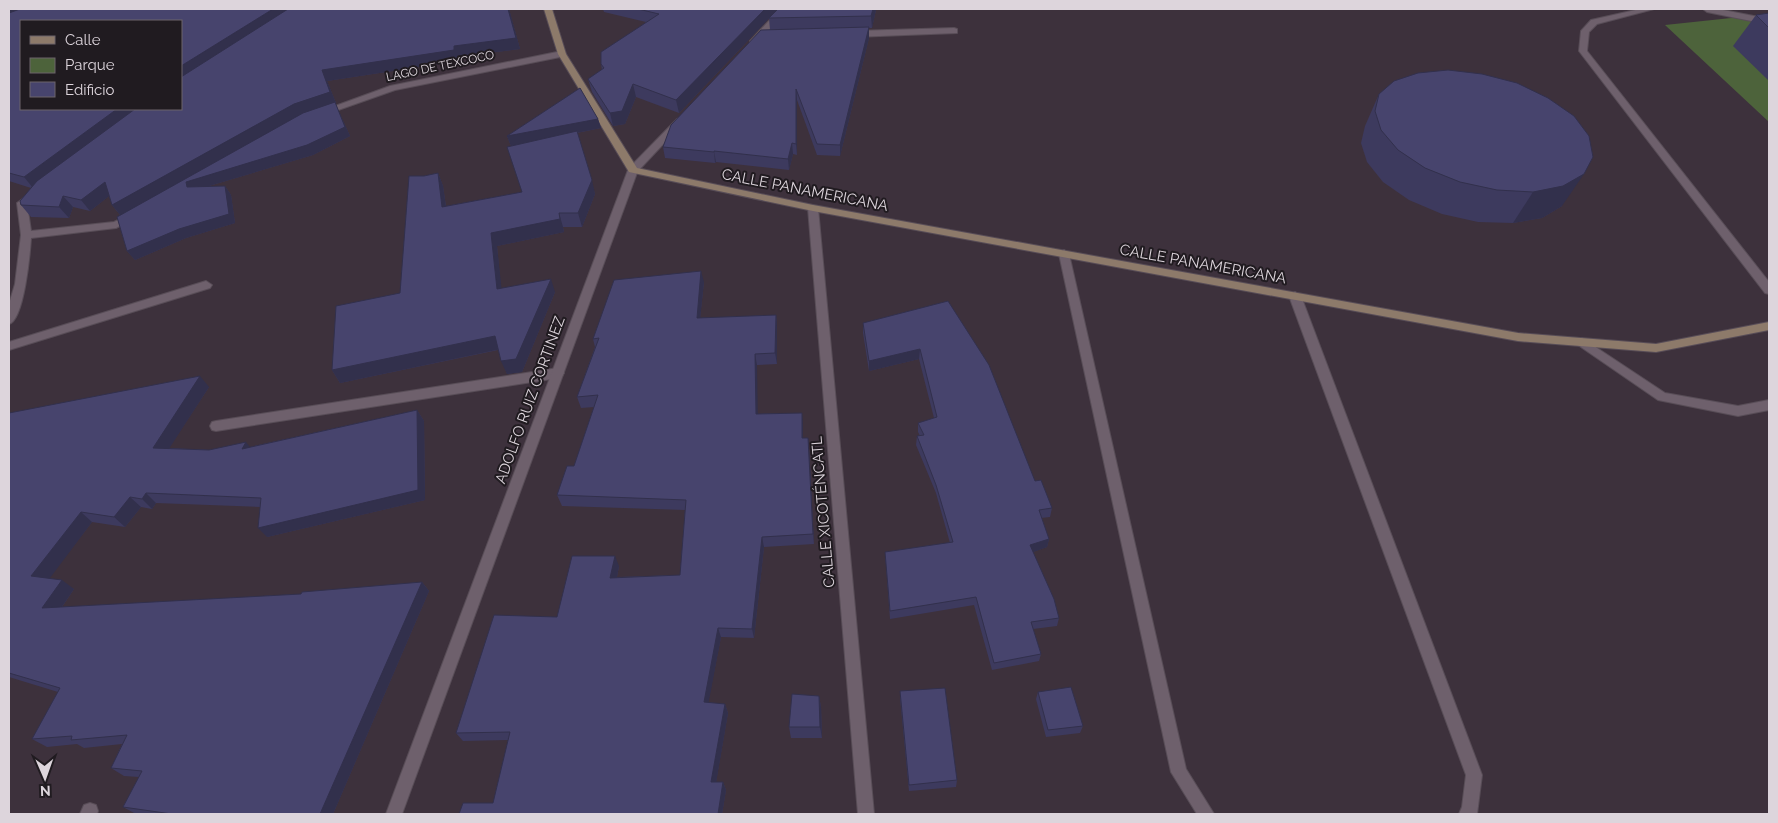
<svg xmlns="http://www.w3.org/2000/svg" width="1778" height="823" font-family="Raleway,sans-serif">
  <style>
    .green { fill: #4d633b }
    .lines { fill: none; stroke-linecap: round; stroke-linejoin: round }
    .service-casing { stroke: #584d57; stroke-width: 2 }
    .minor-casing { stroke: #584d57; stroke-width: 2 }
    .tertiary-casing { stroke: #584d57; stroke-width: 2 }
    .secondary-casing { stroke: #584d57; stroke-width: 2 }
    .service { fill: #6e606c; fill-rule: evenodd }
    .minor { fill: #6e606c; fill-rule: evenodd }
    .tertiary { fill: #6e606c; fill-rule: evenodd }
    .secondary { fill: #8d7a6a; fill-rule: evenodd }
    .wall { fill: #3d3a5e; fill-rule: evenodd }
    .shaded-wall { fill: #32304c }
    .building { fill: #47446d; stroke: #32304c }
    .labels { text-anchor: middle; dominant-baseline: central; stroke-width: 4; stroke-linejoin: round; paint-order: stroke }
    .far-street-label { font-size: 12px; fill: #ddd5dc; stroke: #201b20 }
    .street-label { font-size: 15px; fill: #ddd5dc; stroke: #201b20 }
  </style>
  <rect width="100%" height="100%" fill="#3d313c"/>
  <polygon class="green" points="1769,14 1769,122 1665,25"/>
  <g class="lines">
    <defs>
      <g id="service">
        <polygon points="1640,9 1654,9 1597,24 1589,32 1587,51 1769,282 1769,294 1765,293 1579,51 1581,31 1591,20"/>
        <polygon points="1703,9 1718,9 1769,19 1769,22 1766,24 1707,12"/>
        <polygon points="1064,250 1069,254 1186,769 1214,814 1197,814 1171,772 1059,254"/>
        <polygon points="1295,292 1301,296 1482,775 1477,814 1459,814 1462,807 1466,775 1289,296"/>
        <polygon points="558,368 562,370 564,373 562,376 558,378 216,431 212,430 210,426 212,422 216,421"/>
      </g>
      <g id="minor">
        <polygon points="780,9 788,9 756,45 750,45 750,41"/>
        <polygon points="954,28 957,29 957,33 854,37 850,34 854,31"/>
        <polygon points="562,51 566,54 565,56 395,90 324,115 318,115 316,113 390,86"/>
        <polygon points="680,118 685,121 683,123 637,172 629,172 629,168 677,119"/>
        <path d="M32 192 37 195 27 204 31 231 114 222 133 213 138 216 116 228 31 238C30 254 24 320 9 324V304L15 284 21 235 17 203Z"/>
        <polygon points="813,205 818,208 874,814 858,814 808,208"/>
        <polygon points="206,281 212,285 210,288 9,350 9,342"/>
        <polygon points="1582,338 1665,393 1738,406 1769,400 1769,410 1738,416 1658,400 1578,345 1576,342 1578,339"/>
        <polygon points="90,803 96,805 98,811 97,814 80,814 84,805"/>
      </g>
      <polygon id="tertiary" points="633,167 638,170 402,814 386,814 628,170"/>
      <polygon id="secondary" points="544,9 552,9 566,54 637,168 813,205 1518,333 1656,344 1769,322 1769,330 1656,352 1518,341 813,211 629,172 558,54"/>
    </defs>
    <use href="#service" class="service-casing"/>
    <use href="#minor" class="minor-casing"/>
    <use href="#tertiary" class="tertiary-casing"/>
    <use href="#secondary" class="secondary-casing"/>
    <use href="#service" class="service"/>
    <use href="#minor" class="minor"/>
    <use href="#tertiary" class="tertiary"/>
    <use href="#secondary" class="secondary"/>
  </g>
  <g class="wall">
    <path d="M9 9H509L520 49 458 57V61L327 81 336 103H335L350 136 313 155 209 186H225L231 195 235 223 186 238 135 260 127 251 117 217 120 215 112 205 109 196 90 211 73 207 69 218 31 217 21 205 20 201 31 188 9 181ZM21 21H181V109H21Z"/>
    <polygon points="603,9 778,9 679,113 636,97 625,124 613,126 592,92 588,79 602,70 601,64 646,22 604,12"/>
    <polygon points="778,9 877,9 876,10 872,28 869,28 869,38 840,156 817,155 797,100 797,155 793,154 789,170 716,162 715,163 665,158 663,147 770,30 769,18"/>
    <polygon points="1769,13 1769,81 1733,46 1756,15"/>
    <polygon points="1379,94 1562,206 1542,218 1513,223 1478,222 1442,214 1409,200 1383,182 1367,162 1361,143 1365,126"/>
    <polygon points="598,119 601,128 577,133 595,194 582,227 563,227 564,232 497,246 501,288 555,292 522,372 507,374 498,350 340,383 332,370 400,293 424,176 438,173 443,186 446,206 522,192 511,146 507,136"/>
    <polygon points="704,282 700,318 776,315 777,326 777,364 757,365 757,414 803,424 803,438 808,438 809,448 814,544 764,547 754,638 721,637 708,703 725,704 728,713 716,782 723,782 726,790 722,814 459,814 493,803 508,740 463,741 456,733 557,617 619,566 617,577 680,575 685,510 562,506 557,495 574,466 594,407 581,408 577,397 595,347 593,339"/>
    <polygon points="948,301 1035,481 1052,508 1050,517 1041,518 1049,539 1047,547 1033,552 1059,618 1057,626 1033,629 1041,654 1039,661 992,670 974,605 890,619 885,552 950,543 936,493 916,445 917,436 920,436 918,432 918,423 934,418 919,359 869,371 863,333 863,323"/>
    <polygon points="209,387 169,448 209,450 250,447 417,410 424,421 425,500 267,537 260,507 156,503 152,509 141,507 125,527 92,522 49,578 74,589 62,607 301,594 422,582 429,591 333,814 136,814 123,807 139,777 124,776 111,768 122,744 84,748 77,744 47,747 32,739 58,692 9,677 9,413"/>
    <polygon points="900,691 957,780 956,787 909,791 900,698"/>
    <polygon points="1038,692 1083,726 1080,733 1046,737 1036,699"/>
    <polygon points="819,696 821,707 822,738 791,738 789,727"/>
  </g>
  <g class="shaded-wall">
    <polygon points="9,9 37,9 9,18"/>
    <polygon points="273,9 295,9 181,82 181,66"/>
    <polygon points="509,9 520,49 458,57 458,61 327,81 336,103 335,103 350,136 313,155 192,191 187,187 186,182 335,103 121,216 112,205 322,70 454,46"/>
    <polygon points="765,9 778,9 679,113 676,100"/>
    <polygon points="873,9 877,9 876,10 872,28 871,16"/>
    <polygon points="869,27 869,38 840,156 840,145"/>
    <polygon points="633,84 636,97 625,124 613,126 610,113"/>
    <polygon points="796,89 797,100 797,155 796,144"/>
    <polygon points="117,109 140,109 33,188 24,177"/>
    <polygon points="598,119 601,128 511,146 507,136"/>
    <polygon points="792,143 793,154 789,170 788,159"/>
    <polygon points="714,151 716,162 715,163 714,152"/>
    <polygon points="438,173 443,186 448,221 442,207"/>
    <polygon points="1584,174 1562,206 1542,218 1513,223 1533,192"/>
    <polygon points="592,180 595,194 582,227 578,213"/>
    <polygon points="105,182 113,193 90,211 81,200"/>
    <polygon points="225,186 231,195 235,223 186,238 135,260 127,251"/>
    <polygon points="63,196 73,207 69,218 59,207"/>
    <polygon points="559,213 563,227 564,232 497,246 503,302 497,289 491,233"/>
    <polygon points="701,271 704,282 699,329 697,318"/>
    <polygon points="551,279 555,292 522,372 507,374 501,361"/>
    <polygon points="776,315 777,326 777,364 775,353"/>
    <polygon points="495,336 501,349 340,383 332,370"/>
    <polygon points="920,349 919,359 869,371 869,361"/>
    <polygon points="755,354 757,365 758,425 756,414"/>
    <polygon points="200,376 209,387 163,458 153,448"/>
    <polygon points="417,410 424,421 425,500 267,537 258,528"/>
    <polygon points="802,413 803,424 803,449 802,438"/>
    <polygon points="808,438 809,448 814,544 813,534"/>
    <polygon points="246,442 254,452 242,449"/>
    <polygon points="146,493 156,503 152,509 142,499"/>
    <polygon points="130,497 141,507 125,527 114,517"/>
    <polygon points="81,512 92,522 44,586 31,576"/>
    <polygon points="762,537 764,547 754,638 752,629"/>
    <polygon points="1049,539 1047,547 1028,554 1030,545"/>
    <polygon points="615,556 619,566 615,587 610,578"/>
    <polygon points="62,580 74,589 55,617 42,608"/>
    <polygon points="422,582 429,591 333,814 320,814"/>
    <polygon points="718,628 721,637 707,711 704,702"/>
    <polygon points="819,696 821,707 822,738 820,727"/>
    <polygon points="725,704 728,713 715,789 711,782"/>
    <polygon points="723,782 726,790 722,814 718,814"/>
  </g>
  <g class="building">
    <polygon points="20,9 273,9 181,66 181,21 21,21 21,109 117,109 24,177 9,173 9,13"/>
    <polygon points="288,9 508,9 516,38 454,46 454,50 322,70 330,92 294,104 112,205 105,182 81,200 63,196 59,207 21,205 20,201 37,181 135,109 181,109 181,77"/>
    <polygon points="638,9 765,9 676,100 633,84 622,111 610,113 588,79 604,68 601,64 601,52 659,14"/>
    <polygon points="778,9 873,9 871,16 769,18"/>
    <polygon points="1769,13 1769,28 1756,15"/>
    <polygon points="869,27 840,145 817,144 796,89 796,144 792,143 788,159 714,151 714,152 663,147 671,125 761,30"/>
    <polygon points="1448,70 1482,74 1517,83 1548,98 1574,116 1589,136 1593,157 1584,174 1563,186 1533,192 1497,190 1460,182 1425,168 1398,150 1381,130 1375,111 1379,94 1394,81 1418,73"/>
    <polygon points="580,88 598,119 507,136"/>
    <polygon points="335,102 345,127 307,145 186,182 187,187 225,186 229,214 179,229 127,251 117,217 303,113"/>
    <polygon points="577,131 592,180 578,213 559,213 560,219 491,233 497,289 551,279 516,359 501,361 495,336 332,370 336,306 400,293 409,176 424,176 438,173 442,207 522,192 507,147"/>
    <polygon points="701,271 697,318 776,315 775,353 755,354 756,414 802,413 802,438 808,438 813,534 762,537 752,629 718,628 704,702 725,704 711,782 723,782 718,814 459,814 463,803 493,803 510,732 456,733 494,615 557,617 572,556 615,556 610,578 680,575 686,500 557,495 567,466 574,466 598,395 577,397 599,338 593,339 614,280"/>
    <polygon points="948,301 989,365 1035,481 1041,480 1052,508 1039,510 1049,539 1030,545 1054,599 1059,618 1031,622 1041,654 994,663 976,597 890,611 885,552 953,542 936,485 917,436 924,435 918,423 937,417 920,349 869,361 863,323"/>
    <polygon points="200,376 153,448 209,450 246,442 242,449 417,410 418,490 258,528 261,498 146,493 142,499 130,497 114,517 81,512 31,576 62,580 42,608 301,594 302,592 422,582 320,814 172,814 123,807 142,771 111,768 127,735 71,740 72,736 32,739 60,688 9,673 9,413"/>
    <polygon points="1071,687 1083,726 1048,730 1038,692"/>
    <polygon points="945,688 957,780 909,785 900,691"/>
    <polygon points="792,694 819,696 820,727 789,727"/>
  </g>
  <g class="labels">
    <g class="far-street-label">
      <text transform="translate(440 66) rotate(-12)">LAGO DE TEXCOCO</text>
    </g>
    <g class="street-label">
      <text transform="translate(805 190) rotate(11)">CALLE PANAMERICANA</text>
      <text transform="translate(1203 264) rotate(10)">CALLE PANAMERICANA</text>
      <text transform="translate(530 400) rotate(-70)">ADOLFO RUIZ CORTINEZ</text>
      <text transform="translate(823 512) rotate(-95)">CALLE XICOTÉNCATL</text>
    </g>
  </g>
  <rect width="1778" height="823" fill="none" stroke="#ddd5dc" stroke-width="20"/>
  <rect x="20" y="20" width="162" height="90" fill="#201b20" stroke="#6c656b"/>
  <rect x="30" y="36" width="25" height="8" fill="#8d7a6a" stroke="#6c656b"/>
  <text x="65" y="45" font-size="15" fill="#ddd5dc">Calle</text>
  <rect x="30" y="58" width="25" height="15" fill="#4d633b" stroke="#6c656b"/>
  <text x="65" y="70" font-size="15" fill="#ddd5dc">Parque</text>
  <rect x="30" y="82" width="25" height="15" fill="#47446d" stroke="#6c656b"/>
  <text x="65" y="95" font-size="15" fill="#ddd5dc">Edificio</text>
  <g transform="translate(45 778) rotate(178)" stroke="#201b20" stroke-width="4" paint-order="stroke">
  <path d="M0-4L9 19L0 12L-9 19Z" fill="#ddd5dc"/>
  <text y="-8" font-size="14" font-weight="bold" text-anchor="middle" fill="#ddd5dc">N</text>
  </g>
</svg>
